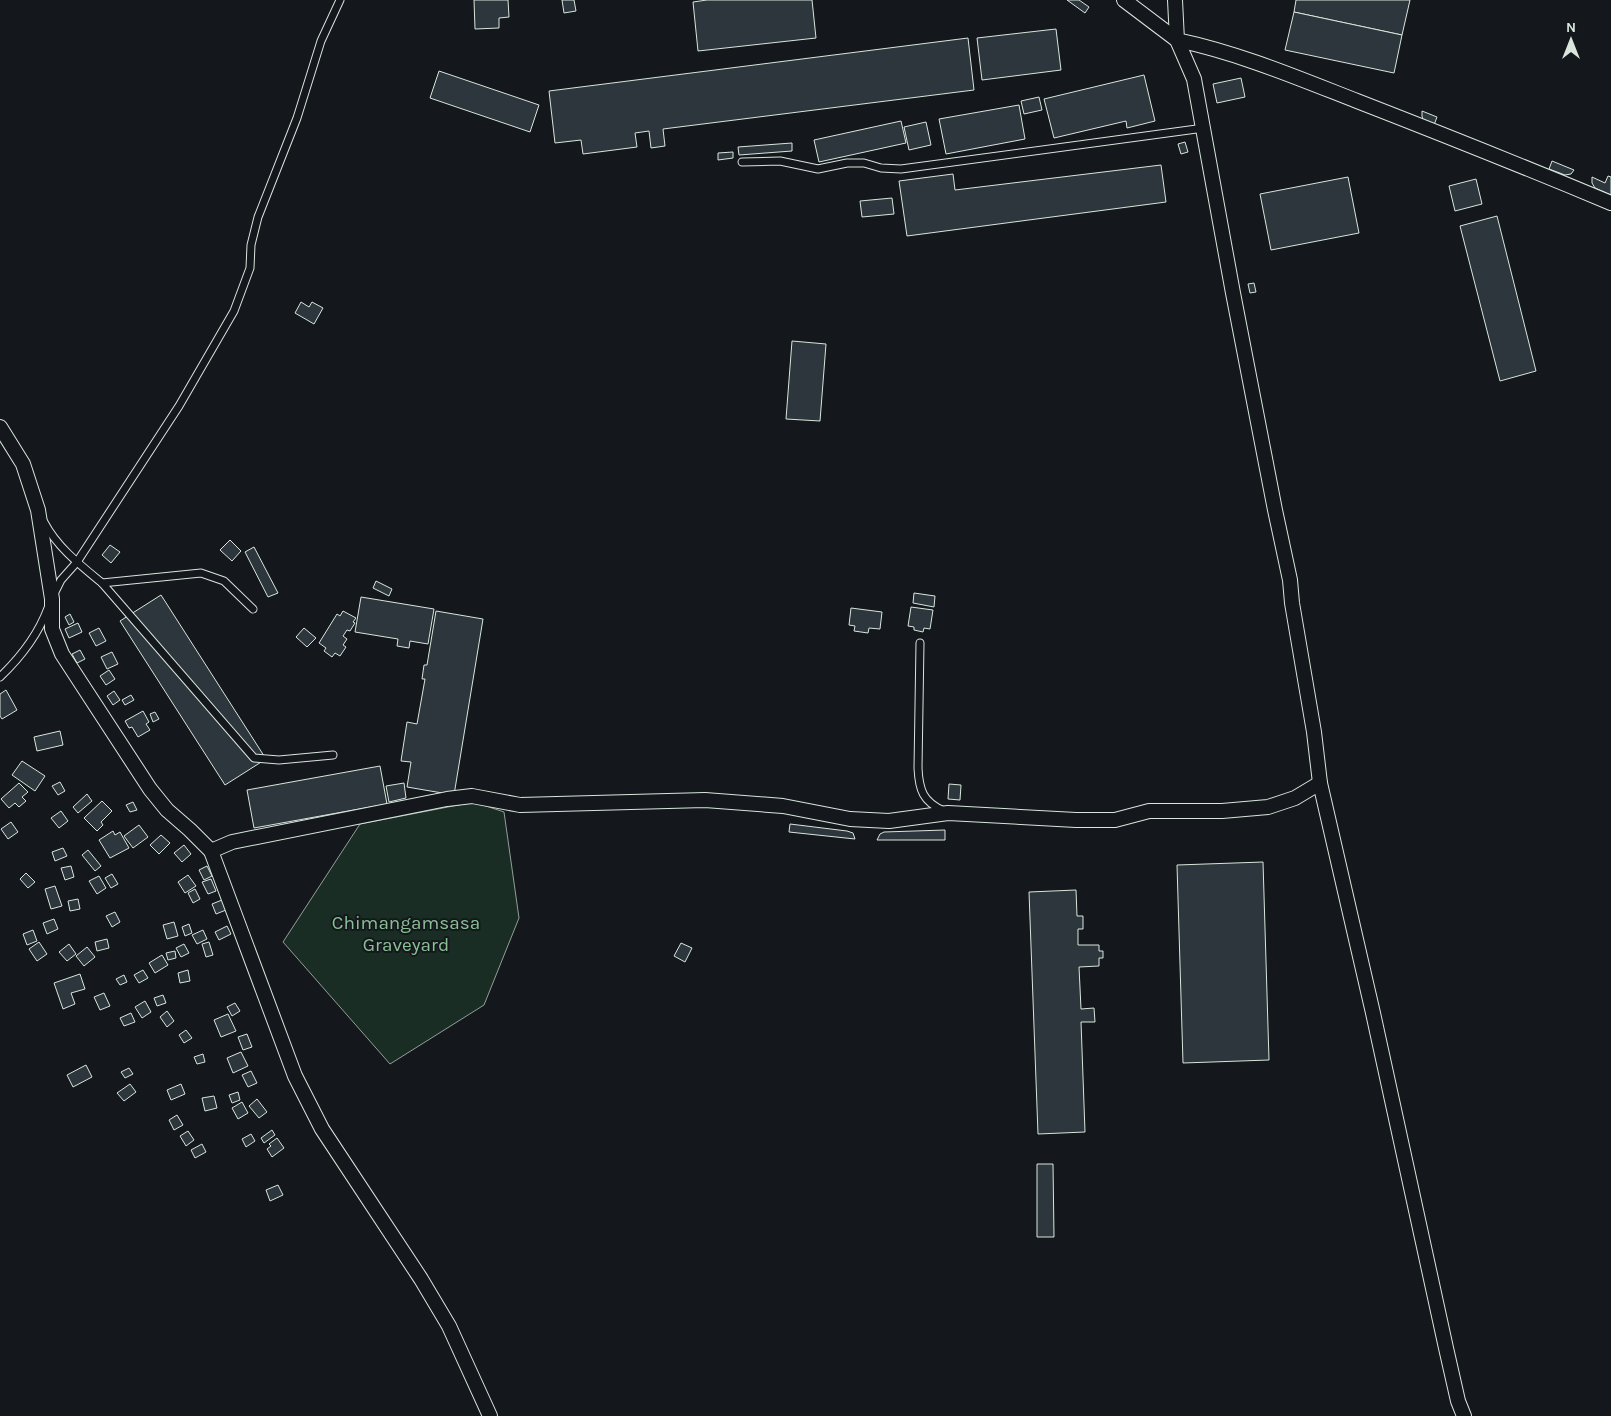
<svg xmlns="http://www.w3.org/2000/svg" width="1611" height="1416" font-family="Karla,sans-serif">
  <style>
    .green { fill: #1a2d24; stroke: #939e99 }
    .building { fill: #2c363c; stroke: #d8e6dc }
    .lines { fill: none; stroke-linecap: round; stroke-linejoin: round }
    .service-casing { stroke: #d8e6dc; stroke-width: 9 }
    .minor-casing { stroke: #d8e6dc; stroke-width: 16 }
    .service { stroke: #14181c; stroke-width: 7 }
    .minor { stroke: #14181c; stroke-width: 14 }
    .labels { text-anchor: middle; dominant-baseline: central; stroke-width: 4; stroke-linejoin: round; paint-order: stroke }
    .park-label { font-size: 19px; fill: #8ac095; stroke: #14181c }
  </style>
  <rect width="100%" height="100%" fill="#14181c"/>
  <polygon class="green" points="474,802 504,812 519,918 484,1005 390,1064 283,942 360,824"/>
  <g class="building">
    <polygon points="474,0 508,0 509,17 499,18 499,28 475,29"/>
    <polygon points="562,0 574,0 576,11 564,13"/>
    <polygon points="707,0 812,0 816,38 698,51 693,2"/>
    <polygon points="1067,0 1079,0 1089,7 1085,13"/>
    <polygon points="1296,0 1410,0 1402,35 1294,12"/>
    <polygon points="1294,12 1402,35 1394,73 1285,50"/>
    <polygon points="1056,29 1061,70 982,80 977,38"/>
    <polygon points="968,38 974,90 663,129 665,146 651,148 649,131 635,133 637,147 583,154 581,140 555,143 549,91"/>
    <polygon points="439,71 539,105 530,132 430,98"/>
    <polygon points="1144,75 1155,121 1127,128 1126,121 1054,138 1044,99"/>
    <polygon points="1241,78 1245,97 1217,103 1213,84"/>
    <polygon points="1039,97 1042,110 1024,114 1021,101"/>
    <polygon points="1019,105 1025,139 946,154 939,119"/>
    <polygon points="1422,111 1437,117 1434,125 1423,120 1422,116"/>
    <polygon points="901,121 906,143 819,162 814,140"/>
    <polygon points="926,122 931,145 909,150 904,127"/>
    <polygon points="1185,142 1188,152 1181,154 1178,144"/>
    <polygon points="792,143 792,151 739,155 738,147"/>
    <polygon points="733,152 733,158 718,160 718,153"/>
    <polygon points="1552,161 1574,170 1571,174 1565,175 1549,169"/>
    <polygon points="1161,165 1166,202 907,236 899,181 953,174 955,190"/>
    <polygon points="1608,176 1611,177 1611,195 1595,188 1592,183 1592,177 1605,183"/>
    <polygon points="1348,177 1359,233 1271,250 1260,194"/>
    <polygon points="1476,179 1482,204 1455,211 1449,186"/>
    <polygon points="892,198 894,214 862,217 860,201"/>
    <polygon points="1497,216 1536,371 1500,381 1460,226"/>
    <polygon points="1254,283 1256,292 1250,293 1248,284"/>
    <polygon points="301,302 309,307 312,302 323,308 314,324 295,313"/>
    <polygon points="792,341 826,344 820,421 786,419"/>
    <polygon points="230,540 241,551 232,561 220,550"/>
    <polygon points="110,545 120,552 111,563 102,555"/>
    <polygon points="254,547 278,593 268,597 245,552"/>
    <polygon points="376,581 392,589 389,596 373,588"/>
    <polygon points="914,593 935,596 934,607 913,603"/>
    <polygon points="161,595 266,759 225,785 120,621"/>
    <polygon points="361,597 434,609 428,644 410,641 409,648 397,646 398,639 355,632"/>
    <polygon points="911,607 933,610 930,629 924,628 923,632 914,630 914,627 908,626"/>
    <polygon points="851,608 882,612 880,629 869,628 868,633 854,631 855,626 849,625"/>
    <polygon points="343,611 356,618 353,622 355,623 350,631 347,630 343,636 347,639 343,645 346,647 340,656 335,653 332,657 324,651 326,648 319,643 337,614 340,616"/>
    <polygon points="436,611 483,619 454,795 407,787 411,762 401,761 407,722 417,724 425,679 422,679 424,665 427,665"/>
    <polygon points="70,614 74,622 69,625 65,617"/>
    <polygon points="78,623 82,632 69,638 65,629"/>
    <polygon points="99,628 106,641 96,646 89,633"/>
    <polygon points="304,628 316,638 307,647 296,637"/>
    <polygon points="80,650 85,659 77,663 72,654"/>
    <polygon points="112,652 118,664 107,669 101,657"/>
    <polygon points="109,670 115,679 106,685 100,676"/>
    <polygon points="6,690 17,710 2,719 0,716 0,694"/>
    <polygon points="114,691 120,700 113,705 107,696"/>
    <polygon points="131,695 134,700 125,705 122,700"/>
    <polygon points="143,711 149,722 146,724 150,730 138,737 132,727 129,728 125,721"/>
    <polygon points="155,712 159,719 153,722 150,714"/>
    <polygon points="60,731 63,745 37,751 34,737"/>
    <polygon points="22,761 45,776 35,791 12,775"/>
    <polygon points="380,766 387,804 254,828 247,790"/>
    <polygon points="60,782 65,791 58,795 52,786"/>
    <polygon points="19,783 28,792 22,797 26,801 19,807 15,803 9,808 1,799"/>
    <polygon points="404,783 406,798 389,802 386,786"/>
    <polygon points="949,784 961,785 960,800 948,799"/>
    <polygon points="87,794 92,801 78,813 73,807"/>
    <polygon points="102,801 112,811 101,822 103,825 97,831 84,818"/>
    <polygon points="133,802 137,810 130,812 126,805"/>
    <polygon points="61,811 68,821 59,828 51,818"/>
    <polygon points="11,822 18,832 8,839 1,829"/>
    <polygon points="790,824 847,831 853,833 855,839 789,832"/>
    <polygon points="139,825 148,837 133,848 124,836"/>
    <polygon points="945,830 945,840 877,840 880,834 884,832"/>
    <polygon points="113,831 115,835 120,832 129,848 110,858 99,840"/>
    <polygon points="161,835 170,843 159,854 150,845"/>
    <polygon points="184,845 191,854 182,862 174,853"/>
    <polygon points="63,848 67,856 55,861 52,852"/>
    <polygon points="88,850 101,866 95,871 82,855"/>
    <polygon points="1263,862 1269,1060 1183,1063 1177,865"/>
    <polygon points="71,866 74,877 65,880 61,868"/>
    <polygon points="207,866 212,876 204,880 199,870"/>
    <polygon points="26,873 35,882 28,888 20,879"/>
    <polygon points="112,874 118,884 111,888 105,878"/>
    <polygon points="188,875 196,886 185,893 178,882"/>
    <polygon points="99,876 106,888 97,894 89,881"/>
    <polygon points="211,879 216,891 208,894 202,882"/>
    <polygon points="55,886 62,906 51,909 45,889"/>
    <polygon points="195,889 200,899 193,903 188,893"/>
    <polygon points="1076,890 1077,916 1083,916 1083,929 1078,929 1078,945 1099,945 1099,951 1103,951 1103,958 1099,958 1099,966 1079,967 1081,1009 1094,1008 1095,1022 1081,1022 1085,1132 1038,1134 1029,892"/>
    <polygon points="78,899 80,909 70,911 68,901"/>
    <polygon points="222,900 226,910 216,914 212,904"/>
    <polygon points="115,912 120,922 112,927 106,916"/>
    <polygon points="54,919 58,929 47,934 43,923"/>
    <polygon points="174,922 178,936 167,939 163,925"/>
    <polygon points="189,924 192,933 185,936 182,927"/>
    <polygon points="227,926 231,934 219,940 215,932"/>
    <polygon points="33,930 37,941 27,945 23,934"/>
    <polygon points="203,930 207,939 197,944 192,935"/>
    <polygon points="107,939 109,948 97,951 95,942"/>
    <polygon points="39,942 47,954 37,961 29,949"/>
    <polygon points="209,942 213,955 206,957 202,944"/>
    <polygon points="681,943 692,948 685,962 674,956"/>
    <polygon points="69,944 76,954 67,961 59,952"/>
    <polygon points="184,944 189,953 181,957 176,948"/>
    <polygon points="87,947 95,957 84,966 76,956"/>
    <polygon points="175,951 176,958 168,960 166,953"/>
    <polygon points="162,955 168,965 155,973 149,963"/>
    <polygon points="143,970 148,978 139,983 134,975"/>
    <polygon points="188,970 190,981 180,983 178,973"/>
    <polygon points="80,974 85,989 71,993 75,1004 63,1009 54,983"/>
    <polygon points="124,975 127,982 120,985 116,979"/>
    <polygon points="104,993 110,1006 100,1010 94,997"/>
    <polygon points="163,995 166,1003 157,1006 154,998"/>
    <polygon points="145,1001 151,1012 142,1018 135,1007"/>
    <polygon points="235,1003 240,1011 232,1016 227,1007"/>
    <polygon points="167,1011 174,1021 167,1027 160,1017"/>
    <polygon points="131,1013 135,1022 124,1026 120,1018"/>
    <polygon points="228,1014 236,1031 221,1037 214,1020"/>
    <polygon points="186,1030 192,1038 184,1043 179,1035"/>
    <polygon points="247,1034 252,1047 243,1050 238,1037"/>
    <polygon points="241,1052 248,1066 233,1073 227,1058"/>
    <polygon points="203,1054 205,1062 197,1064 194,1057"/>
    <polygon points="86,1065 92,1077 73,1087 67,1075"/>
    <polygon points="129,1068 133,1074 125,1078 121,1072"/>
    <polygon points="251,1071 257,1083 248,1087 242,1075"/>
    <polygon points="130,1084 136,1092 124,1101 117,1093"/>
    <polygon points="181,1084 185,1094 171,1100 167,1090"/>
    <polygon points="238,1092 240,1100 232,1103 229,1095"/>
    <polygon points="214,1096 217,1108 205,1111 202,1098"/>
    <polygon points="257,1099 267,1112 259,1118 249,1106"/>
    <polygon points="242,1102 248,1113 238,1119 232,1108"/>
    <polygon points="177,1115 183,1125 174,1130 169,1120"/>
    <polygon points="272,1130 275,1135 264,1143 261,1138"/>
    <polygon points="188,1131 194,1140 186,1146 180,1136"/>
    <polygon points="251,1134 255,1141 246,1147 242,1139"/>
    <polygon points="277,1138 284,1148 272,1157 267,1149 271,1146 269,1144"/>
    <polygon points="202,1144 206,1152 195,1158 191,1150"/>
    <polygon points="1037,1164 1053,1164 1054,1237 1037,1237"/>
    <polygon points="278,1185 283,1195 270,1201 266,1190"/>
  </g>
  <g class="lines">
    <defs>
      <g id="service">
        <polyline points="742,162 780,161 818,169 847,163 864,163 881,168 901,169 1204,128"/>
        <path d="M44 522C57 547 80 565 102 583L254 758 279 760 333 755"/>
        <polyline points="102,583 201,573 224,581 253,609"/>
        <polyline points="53,596 61,580 77,562 179,406 234,311 250,268 251,245 258,217 297,118 321,41 340,0"/>
        <path d="M920 643 918 768C919 790 923 802 944 811"/>
        <path d="M0 677C21 657 38 635 48 608"/>
      </g>
      <g id="minor">
        <polyline points="1124,0 1177,40 1194,79 1233,293 1275,510 1290,580 1292,603 1314,732 1320,783 1373,1013 1446,1348 1458,1401 1464,1416"/>
        <path d="M1175 0 1177 40C1239 53 1298 78 1357 101 1442 134 1527 168 1611 203"/>
        <polyline points="0,427 23,464 38,510 52,599 52,629 62,654 150,789 167,810 190,830 211,851 295,1076 322,1129 421,1279 449,1326 490,1416"/>
        <polyline points="211,851 232,842 447,799 472,796 520,805 705,800 783,806 850,819 889,821 948,813 1076,820 1115,820 1149,811 1222,811 1268,807 1295,798 1320,783"/>
      </g>
    </defs>
    <use href="#service" class="service-casing"/>
    <use href="#minor" class="minor-casing"/>
    <use href="#service" class="service"/>
    <use href="#minor" class="minor"/>
  </g>
  <g class="labels">
    <g class="park-label">
      <text x="406" y="923">Chimangamsasa<tspan x="406" dy="22">Graveyard</tspan></text>
    </g>
  </g>
  <g transform="translate(1571 40)" stroke="#14181c" stroke-width="4" paint-order="stroke">
  <path d="M0-4L9 19L0 12L-9 19Z" fill="#d8e6dc"/>
  <text y="-8" font-size="14" font-weight="bold" text-anchor="middle" fill="#d8e6dc">N</text>
  </g>
</svg>
